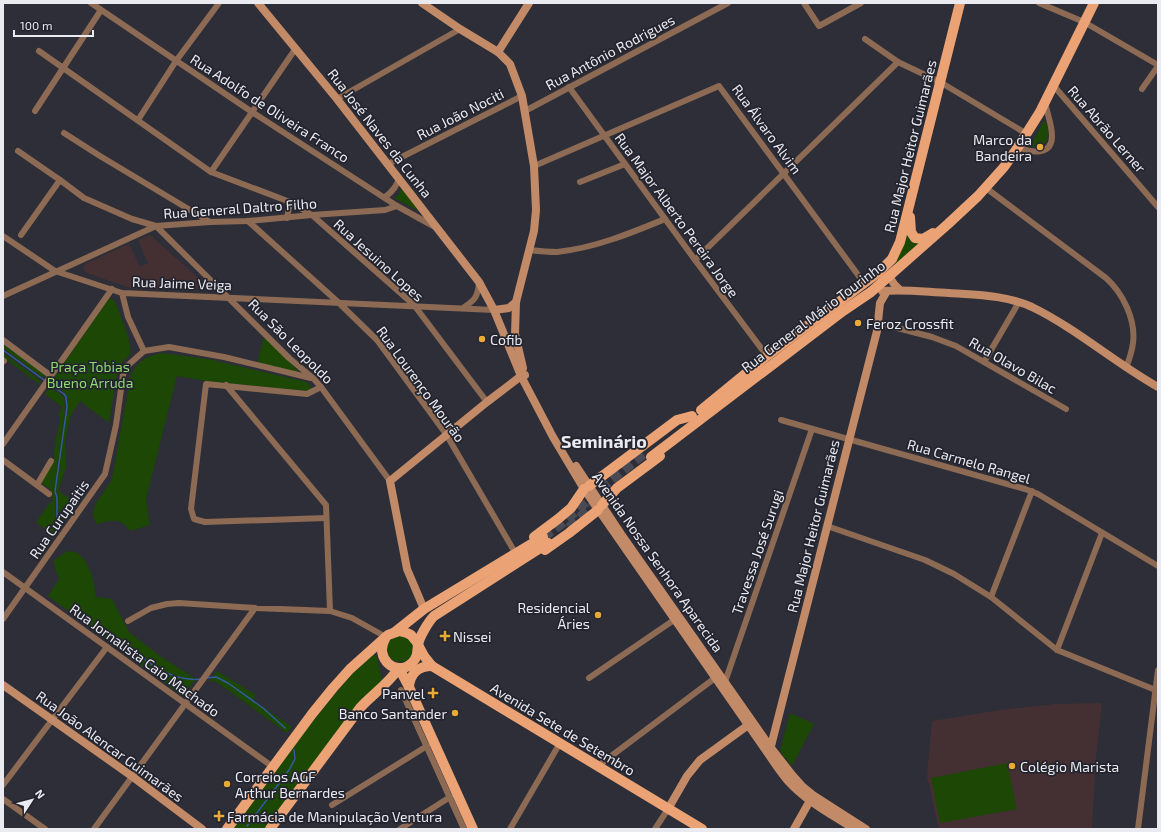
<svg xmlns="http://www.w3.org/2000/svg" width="1161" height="832" font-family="'Exo 2',sans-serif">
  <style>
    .education { fill: #443033 }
    .green { fill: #1c4704 }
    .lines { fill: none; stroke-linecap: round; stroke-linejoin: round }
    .stream { stroke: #325ba2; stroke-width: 1.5 }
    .primary-tunnel { stroke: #494a53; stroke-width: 10; stroke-dasharray: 10 5; stroke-linecap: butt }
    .street { stroke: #8d6a54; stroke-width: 6 }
    .secondary { stroke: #c28a67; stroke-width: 8 }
    .primary { stroke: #eba375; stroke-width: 10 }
    .poi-dot { fill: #e9ab38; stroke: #23242d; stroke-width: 1.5 }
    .labels { text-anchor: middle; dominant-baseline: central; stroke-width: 3.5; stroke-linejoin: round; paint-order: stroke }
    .street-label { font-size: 14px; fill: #eaebf1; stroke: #23242d }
    .poi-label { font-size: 14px; fill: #eaebf1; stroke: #23242d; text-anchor: start }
    .park-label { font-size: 14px; fill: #90d974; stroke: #23242d }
    .district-label { font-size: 18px; font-weight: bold; fill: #eaebf1; stroke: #23242d }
  </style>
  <rect width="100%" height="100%" fill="#2d2e37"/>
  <g class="education">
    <polygon points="150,235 203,282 205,285 205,289 133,289 87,273 83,269 85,264 129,244 140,267 148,263 138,240"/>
    <polygon points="1102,703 1096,757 1092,829 939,829 927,776 932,721 1001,710 1055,704"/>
  </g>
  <g class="green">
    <path d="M1044 120C1053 134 1048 150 1030 147Z"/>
    <polygon points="403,186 421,212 394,198 399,194"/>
    <polygon points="906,232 924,243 895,266"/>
    <path d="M109 298 115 301C120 318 132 337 130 355L123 361 116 378 109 423 80 401 70 416 65 442 66 468 58 490 75 503 59 525 58 497 56 491 68 399 65 393 53 384 55 381 53 379Z"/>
    <polygon points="264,336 300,373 257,363"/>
    <polygon points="3,344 45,375 43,378 3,348"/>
    <polygon points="3,353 41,381 39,384 3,357"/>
    <path d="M162 353 208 359 307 382 313 390 308 391 206 381 177 376 146 499 150 525 130 531C120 516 111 521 96 524 95 521 93 517 93 514 93 503 107 489 112 479L131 374C141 359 145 357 162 353Z"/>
    <polygon points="50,387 64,397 65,407 54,491 55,498 55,529 52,534 36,522 53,499 51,497 51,490 41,483 54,461 54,450 60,418 58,415 62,407 45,394"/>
    <path d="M67 551C70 551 75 552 77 553 91 562 94 583 96 597L112 599 129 632 160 656 196 679 182 696 48 596 59 579 53 561Z"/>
    <circle cx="400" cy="649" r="13"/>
    <polygon points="374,654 376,655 377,658 382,679 381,681 269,829 230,829 314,720 350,676"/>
    <polygon points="217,671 256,695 253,700 292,727 287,733 215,681 209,682"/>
    <polygon points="790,713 814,724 792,766 780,751"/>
    <polygon points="1007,763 1017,809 940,823 931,778"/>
  </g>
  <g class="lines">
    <g class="stream">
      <polyline points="3,350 44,380"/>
      <polyline points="47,382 64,394 66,397 67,407 55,491 57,498 57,526"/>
      <path d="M117 639C142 657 168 683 201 679"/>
      <polyline points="206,678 216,677 228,683 263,708 285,728"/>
      <polyline points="247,826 289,770 295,759 294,750"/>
    </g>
    <g class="primary-tunnel">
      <polyline points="569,528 601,498"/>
      <polyline points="543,537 561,524 611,480 647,451"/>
    </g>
    <g class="street">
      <polyline points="91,3 252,112 397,206 435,227"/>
      <polyline points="804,3 819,26 861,3"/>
      <polyline points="1039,3 1084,22 1158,65"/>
      <polyline points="865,39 898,62 940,82 1027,134"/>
      <polyline points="39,51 211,172 290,202 312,215 414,305 487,402"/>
      <polyline points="1053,85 1158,207"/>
      <polyline points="569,87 695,260 767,356"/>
      <polyline points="1142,89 1158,66"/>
      <polyline points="337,99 460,29"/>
      <polyline points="35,111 101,10"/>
      <polyline points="525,111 728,3"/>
      <polyline points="138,120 176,61 219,3"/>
      <polyline points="64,133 100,156 210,222"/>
      <path d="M1018 147C1031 153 1052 156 1052 136 1052 125 1047 113 1045 102"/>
      <polyline points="18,151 60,180 84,198 132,219 156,226 289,358 313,378 321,387 390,481"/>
      <polyline points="388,164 522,96"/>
      <polyline points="534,166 719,86 864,283"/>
      <polyline points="211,172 296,48"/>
      <polyline points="580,182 625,164"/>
      <path d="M986 188 1106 278C1123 293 1136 320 1133 343 1132 352 1129 360 1126 368"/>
      <path d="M385 197C392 192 397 187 399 178"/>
      <polyline points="287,218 290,202"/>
      <polyline points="248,221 338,302 377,340 446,434 513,549"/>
      <polyline points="21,235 60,180"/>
      <polyline points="3,236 55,271 122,293 494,310"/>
      <path d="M529 250C538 251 548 252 557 252 595 248 631 233 665 219"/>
      <polyline points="695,260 898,62"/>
      <polyline points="122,293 128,317 144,351"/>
      <polyline points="3,296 156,226 210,222 248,221 312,215 385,210 397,206"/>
      <path d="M463 308C475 300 478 297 479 282"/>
      <polyline points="878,323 932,337 956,346 1066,409"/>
      <polyline points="3,340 51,376"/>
      <polyline points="3,362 4,361"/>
      <polyline points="984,362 1019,302"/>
      <polyline points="226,385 326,505 330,611"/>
      <polyline points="321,387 307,394 206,384 191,509 194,519 205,522 326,518"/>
      <polyline points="781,420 1025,489 1038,494 1158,566"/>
      <polyline points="3,444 112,289"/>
      <polyline points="3,460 49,494"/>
      <polyline points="37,485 51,461"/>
      <polyline points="827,526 925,560 954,574 991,597 1057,650 1158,691"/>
      <polyline points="3,572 273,767"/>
      <polyline points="991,597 1032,491"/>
      <polyline points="3,619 105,474 116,425 123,375 126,367 144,351 169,347 224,357 311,378"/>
      <polyline points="128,621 151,608 167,604 179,603 255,608 330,611 352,618 386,637"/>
      <polyline points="1057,650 1102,533"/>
      <polyline points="589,678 674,620"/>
      <polyline points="725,682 812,429"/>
      <polyline points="401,690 464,829"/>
      <polyline points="598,766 715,678"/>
      <polyline points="3,785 107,647"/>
      <polyline points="3,799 45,829"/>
      <polyline points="332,805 427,746"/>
      <polyline points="94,829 255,608"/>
      <polyline points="400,829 450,797"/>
      <polyline points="510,829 560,743"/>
      <polyline points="655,829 668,809"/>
      <polyline points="1138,829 1158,670"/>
    </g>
    <g class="secondary">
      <path d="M258 3 337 99 479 282 494 310 521 376 553 437 584 489 769 755C775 764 781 773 788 781 806 801 831 814 854 829"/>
      <polyline points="422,3 460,29 498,52 510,64 522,96 534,166 536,210 534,231 516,302 515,334 523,368"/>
      <polyline points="498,52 529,3"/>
      <polyline points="889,276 894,284 900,290"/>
      <path d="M882 291C904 289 926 292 949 293 977 295 1006 295 1032 307 1077 329 1115 363 1158 387"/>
      <polyline points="494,310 509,308 516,302"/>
      <polyline points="576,466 621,534 771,748 793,776 802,786 813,795 866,829"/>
      <polyline points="424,609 407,569 390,481 487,402 521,376 525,375"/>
      <polyline points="3,685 133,777 202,829"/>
      <polyline points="770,750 877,331 880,303 887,291"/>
      <polyline points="668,809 687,776 700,760 751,723"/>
      <polyline points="794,829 812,797"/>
    </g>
    <g class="primary">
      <polyline points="910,217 911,232 915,238 923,239 933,233"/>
      <polyline points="701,410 767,356 879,272 892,259 900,242 960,3"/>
      <polyline points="651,457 843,311 871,292 948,224 978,196 1004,167 1018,147 1040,112 1094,3"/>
      <polyline points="589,486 677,420 692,416"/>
      <polyline points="602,505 617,488 660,456"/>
      <polyline points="534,537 558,519 571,508 584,489"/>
      <polyline points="545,550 569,533 598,510"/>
      <polyline points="395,632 424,609 543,537"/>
      <path d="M385 639C374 658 396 678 412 663 418 657 417 652 418 645 419 637 429 621 434 616L548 543"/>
      <polyline points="399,668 409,687 473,829"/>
      <path d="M409 687C410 673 419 666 432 666"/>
      <polyline points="227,829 312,714 333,688 350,669 388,635 399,631 407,633 411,635 416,641 424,656 432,666 702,829"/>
      <path d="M270 829 360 708C373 694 389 683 399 668"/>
    </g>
  </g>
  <g class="poi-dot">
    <circle cx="1040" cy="147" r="4"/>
    <circle cx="858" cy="323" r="4"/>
    <circle cx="482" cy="339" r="4"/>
    <circle cx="598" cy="615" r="4"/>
    <path d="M443 630h4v4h4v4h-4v4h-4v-4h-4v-4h4z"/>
    <path d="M431 687h4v4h4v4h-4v4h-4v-4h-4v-4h4z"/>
    <circle cx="455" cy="713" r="4"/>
    <circle cx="1012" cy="766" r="4"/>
    <circle cx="227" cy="784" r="4"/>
    <path d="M217 810h4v4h4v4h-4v4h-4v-4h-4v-4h4z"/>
  </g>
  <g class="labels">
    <g class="street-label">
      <text transform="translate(610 52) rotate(-28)">Rua Antônio Rodrigues</text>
      <text transform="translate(270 108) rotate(33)">Rua Adolfo de Oliveira Franco</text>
      <text transform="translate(460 114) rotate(-27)">Rua João Nociti</text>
      <text transform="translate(767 129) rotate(54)">Rua Álvaro Alvim</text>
      <text transform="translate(1107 129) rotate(49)">Rua Abrão Lerner</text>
      <text transform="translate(380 133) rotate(52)">Rua José Naves da Cunha</text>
      <text transform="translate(910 146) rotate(-76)">Rua Major Heitor Guimarães</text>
      <text transform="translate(240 208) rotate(-4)">Rua General Daltro Filho</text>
      <text transform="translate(677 215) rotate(54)">Rua Major Alberto Pereira Jorge</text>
      <text transform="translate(379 260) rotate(42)">Rua Jesuino Lopes</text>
      <text transform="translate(182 283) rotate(2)">Rua Jaime Veiga</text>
      <text transform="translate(813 316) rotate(-37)">Rua General Mário Tourinho</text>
      <text transform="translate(291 341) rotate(45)">Rua São Leopoldo</text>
      <text transform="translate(1013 365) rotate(30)">Rua Olavo Bilac</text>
      <text transform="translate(421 384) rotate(54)">Rua Lourenço Mourão</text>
      <text transform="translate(969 461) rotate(16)">Rua Carmelo Rangel</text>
      <text transform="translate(59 519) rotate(-55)">Rua Curupaitis</text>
      <text transform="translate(813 526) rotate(-76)">Rua Major Heitor Guimarães</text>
      <text transform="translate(757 552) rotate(-71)">Travessa José Surugi</text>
      <text transform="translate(658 562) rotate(55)">Avenida Nossa Senhora Aparecida</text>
      <text transform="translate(145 660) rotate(36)">Rua Jornalista Caio Machado</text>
      <text transform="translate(563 729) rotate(31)">Avenida Sete de Setembro</text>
      <text transform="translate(110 746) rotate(36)">Rua João Alencar Guimarães</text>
    </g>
    <g class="poi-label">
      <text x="1032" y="139" text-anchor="end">Marco da<tspan x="1032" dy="16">Bandeira</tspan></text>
      <text x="866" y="323">Feroz Crossfit</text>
      <text x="490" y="339">Cofib</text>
      <text x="590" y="607" text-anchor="end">Residencial<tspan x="590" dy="16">Áries</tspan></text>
      <text x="453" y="636">Nissei</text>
      <text x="425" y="693" text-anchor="end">Panvel</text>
      <text x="447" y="713" text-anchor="end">Banco Santander</text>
      <text x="1020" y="766">Colégio Marista</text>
      <text x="235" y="776">Correios AGF<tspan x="235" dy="16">Arthur Bernardes</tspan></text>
      <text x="227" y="816">Farmácia de Manipulação Ventura</text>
    </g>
    <g class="park-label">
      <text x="90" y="366">Praça Tobias<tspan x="90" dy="16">Bueno Arruda</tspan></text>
    </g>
    <g class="district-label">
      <text x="604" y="441">Seminário</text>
    </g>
  </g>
  <rect width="1161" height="832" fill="none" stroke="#eaebf1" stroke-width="8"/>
  <g transform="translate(32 800) rotate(54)" stroke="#23242d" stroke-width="3" paint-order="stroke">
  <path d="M0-3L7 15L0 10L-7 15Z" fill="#eaebf1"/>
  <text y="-6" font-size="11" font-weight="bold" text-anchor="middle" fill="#eaebf1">N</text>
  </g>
  <path d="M14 30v6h79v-6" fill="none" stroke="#eaebf1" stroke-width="2"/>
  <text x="20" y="30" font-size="12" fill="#eaebf1" stroke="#23242d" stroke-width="3" paint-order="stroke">100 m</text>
</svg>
